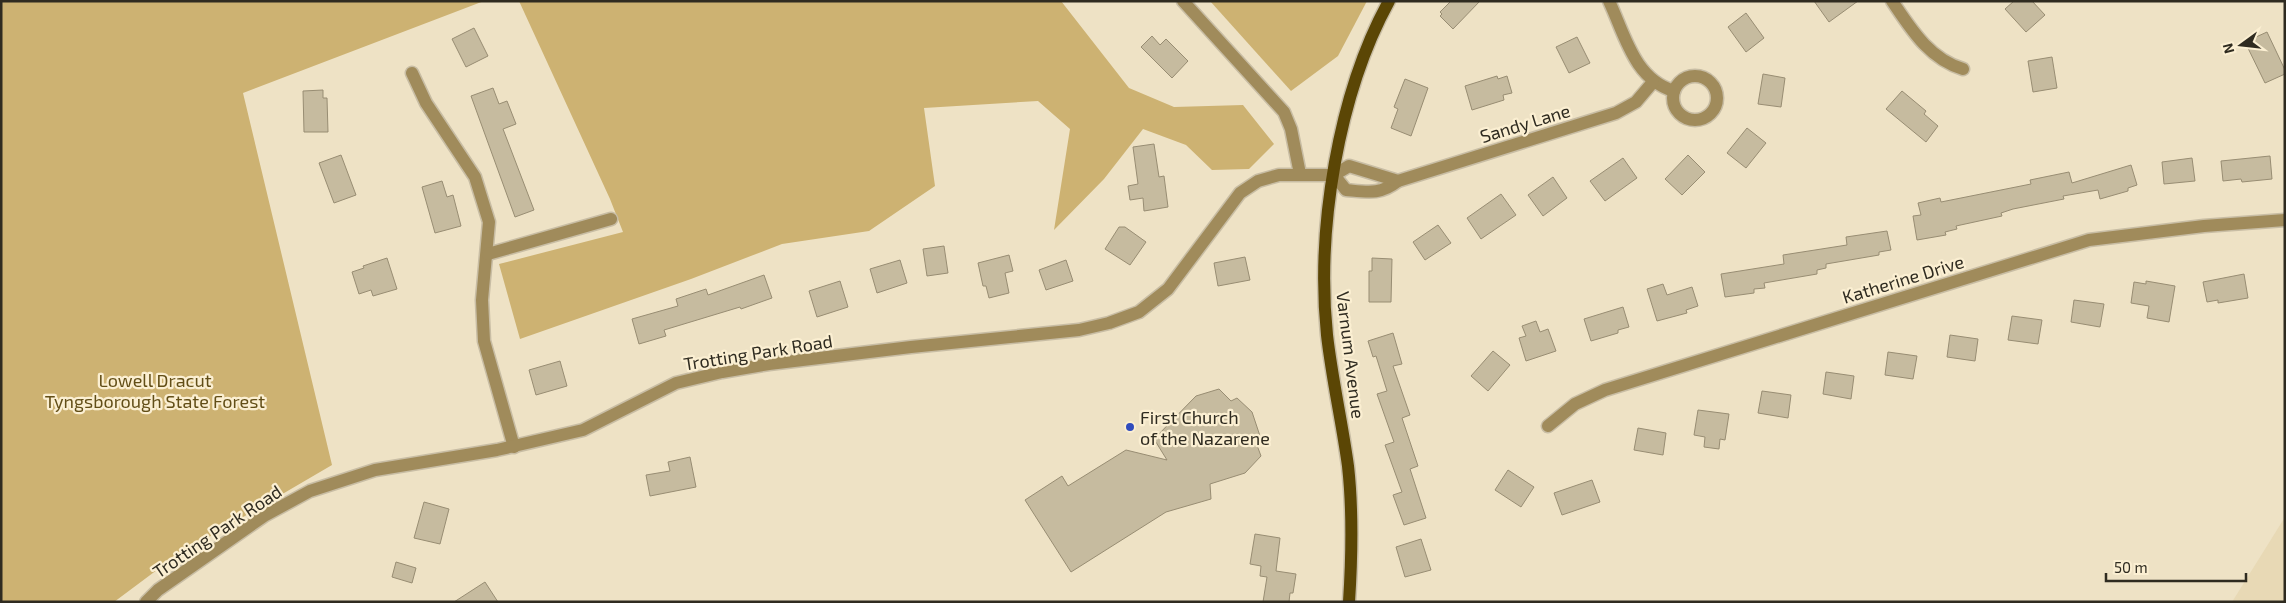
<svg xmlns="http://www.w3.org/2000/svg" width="2286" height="603" font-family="'Exo 2',sans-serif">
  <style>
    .built { fill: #e8d9b5 }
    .green { fill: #cdb272 }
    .building { fill: #c6bb9f; stroke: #988d73 }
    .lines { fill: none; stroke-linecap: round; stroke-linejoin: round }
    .minor-casing { stroke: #c8bda4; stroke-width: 15 }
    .major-casing { stroke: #c8bda4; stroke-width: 15 }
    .minor { stroke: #a08b5b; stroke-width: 12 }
    .major { stroke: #5b4605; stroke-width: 12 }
    .poi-dot { fill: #304cbd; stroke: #fbefd2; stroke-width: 2 }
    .labels { text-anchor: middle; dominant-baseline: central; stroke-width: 4.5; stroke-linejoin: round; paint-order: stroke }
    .street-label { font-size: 18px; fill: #2f2b20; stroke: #fbefd2 }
    .park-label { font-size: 18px; fill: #624e17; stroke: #fbefd2 }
    .poi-label { font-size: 18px; fill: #2f2b20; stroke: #fbefd2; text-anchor: start }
  </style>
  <rect width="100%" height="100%" fill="#eee2c5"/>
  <polygon class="built" points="2285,517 2285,602 2232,602"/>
  <g class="green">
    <polygon points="1,1 484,1 243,93 332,465 173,558 114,602 1,602"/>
    <polygon points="519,1 1061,1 1129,88 1174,107 1243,105 1274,144 1249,169 1212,170 1186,145 1143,129 1104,179 1054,230 1070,129 1038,101 924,108 935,186 869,231 782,244 691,279 520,339 499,264 623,232 610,199"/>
    <polygon points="1210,1 1367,1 1338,56 1291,91"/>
  </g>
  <g class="building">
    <polygon points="1451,1 1480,1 1453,29 1440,16 1442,14 1440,12"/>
    <polygon points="1814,1 1858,1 1829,22"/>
    <polygon points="2014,1 2032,1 2045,15 2026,32 2005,9"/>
    <polygon points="1746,13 1764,38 1746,52 1728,27"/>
    <polygon points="474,28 488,56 466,67 452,39"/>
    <polygon points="2267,32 2285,70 2285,74 2265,83 2245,42"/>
    <polygon points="1152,36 1160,45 1166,39 1188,61 1172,78 1141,47"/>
    <polygon points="1577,37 1590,63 1569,73 1556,47"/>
    <polygon points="2052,57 2057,88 2033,92 2028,61"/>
    <polygon points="1763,74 1785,78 1781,107 1758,104"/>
    <polygon points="1497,76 1498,79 1507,76 1512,93 1503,95 1504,100 1472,110 1465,86"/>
    <polygon points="1405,79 1428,88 1411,136 1391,128 1398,109 1394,107"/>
    <polygon points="493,88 499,104 507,101 516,124 503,129 534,210 515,217 471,96"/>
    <polygon points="323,90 323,98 327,98 328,132 304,132 303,91"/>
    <polygon points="1902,91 1926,111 1924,114 1938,126 1926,142 1886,109"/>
    <polygon points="1747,128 1766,143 1746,168 1727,153"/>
    <polygon points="1154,144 1159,177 1164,176 1168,207 1144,211 1143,198 1130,200 1128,186 1138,184 1133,147"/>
    <polygon points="341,155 356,195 334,203 319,163"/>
    <polygon points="1688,155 1705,172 1682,195 1665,179"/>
    <polygon points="2270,156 2272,179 2242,182 2241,179 2223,181 2221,161"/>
    <polygon points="1623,158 1637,178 1605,201 1590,181"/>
    <polygon points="2192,158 2195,181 2164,184 2162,162"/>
    <polygon points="2131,165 2137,185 2128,188 2128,191 2100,199 2098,190 2063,196 2064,199 2013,209 2001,213 2002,216 1956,226 1957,229 1945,232 1946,235 1917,240 1913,216 1921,215 1918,203 1940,198 1941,202 2031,184 2030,180 2069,172 2072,183"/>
    <polygon points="1553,177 1567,198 1543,216 1528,195"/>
    <polygon points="442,181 447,197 453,195 461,226 435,233 422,187"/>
    <polygon points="1501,194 1516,215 1481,239 1467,218"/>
    <polygon points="1438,225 1451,243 1425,260 1413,242"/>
    <polygon points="1119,227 1125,227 1146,242 1130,265 1105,249"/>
    <polygon points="1887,231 1891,250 1879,252 1879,255 1826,264 1826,268 1817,270 1817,274 1764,283 1765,288 1754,289 1754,293 1725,297 1721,274 1784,264 1783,255 1847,245 1846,237"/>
    <polygon points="944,246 948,273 927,276 923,249"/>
    <polygon points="1009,255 1013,271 1005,273 1009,293 989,298 986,286 983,286 978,263"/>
    <polygon points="1245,257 1250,280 1218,286 1214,263"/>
    <polygon points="387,258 397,289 373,296 371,290 359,294 352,272 364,268 363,266"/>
    <polygon points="1372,258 1392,259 1391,302 1369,302 1369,271 1372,271"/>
    <polygon points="900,260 907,283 877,293 870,269"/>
    <polygon points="1066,260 1073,281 1046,290 1039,270"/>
    <polygon points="2244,274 2248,298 2218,303 2218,300 2207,302 2203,282"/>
    <polygon points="764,275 772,298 741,309 740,307 664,330 666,336 639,344 632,319 678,306 676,299 706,289 708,295"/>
    <polygon points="840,281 848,307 817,317 809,291"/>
    <polygon points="2146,281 2175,286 2169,322 2147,318 2149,306 2131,303 2134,282 2146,284"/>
    <polygon points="1663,284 1667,295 1692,287 1698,306 1686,310 1687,313 1657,321 1647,289"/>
    <polygon points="2074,300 2104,304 2100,327 2071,322"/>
    <polygon points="1623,307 1629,327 1618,330 1618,333 1591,341 1584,319"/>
    <polygon points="2012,316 2042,320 2038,344 2008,340"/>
    <polygon points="1536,321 1540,332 1548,329 1556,351 1526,361 1519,338 1526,336 1522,326"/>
    <polygon points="1393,333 1402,364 1393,366 1410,415 1402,418 1418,466 1410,469 1426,518 1404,525 1393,495 1402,492 1385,445 1394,442 1377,394 1387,391 1376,356 1373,357 1368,341"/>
    <polygon points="1950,335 1978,339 1975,361 1947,357"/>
    <polygon points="1493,351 1510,365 1488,391 1471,376"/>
    <polygon points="1888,352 1917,356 1913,379 1885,375"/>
    <polygon points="560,361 567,386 536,395 529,370"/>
    <polygon points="1826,372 1854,376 1851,399 1823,394"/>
    <polygon points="1219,389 1231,401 1237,398 1252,412 1260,436 1255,440 1261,456 1245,473 1210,484 1211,499 1166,512 1071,572 1025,500 1062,476 1068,486 1126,450 1167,460 1154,439 1196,396"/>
    <polygon points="1762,391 1791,395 1788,418 1758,413"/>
    <polygon points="1698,410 1729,414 1725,440 1720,439 1719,449 1704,447 1705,437 1694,435"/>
    <polygon points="1638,428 1666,433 1663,455 1634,450"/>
    <polygon points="690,457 696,487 650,496 646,475 670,471 668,462"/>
    <polygon points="1508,470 1534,487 1521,507 1495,490"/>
    <polygon points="1592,480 1600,502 1562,515 1554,493"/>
    <polygon points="424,502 449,509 440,544 414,538"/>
    <polygon points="1255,534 1280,538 1276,571 1296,574 1293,593 1290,593 1289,602 1263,602 1267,577 1260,576 1261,566 1250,564"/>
    <polygon points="1421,539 1431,570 1405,577 1396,547"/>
    <polygon points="396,562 416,568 412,583 392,577"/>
    <polygon points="485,582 498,602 454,602"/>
  </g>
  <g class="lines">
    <defs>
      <g id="minor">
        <polyline points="1183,1 1284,112 1291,129 1300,174"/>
        <path d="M1609 1C1625 35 1634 79 1674 91"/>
        <path d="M1892 1C1911 29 1929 59 1963 69"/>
        <polyline points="412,73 426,103 475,177 489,222 482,300 484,341 514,447"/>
        <circle cx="1695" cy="98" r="22"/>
        <path d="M1334 175 1346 190C1368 192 1380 195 1398 181L1616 113 1636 102 1653 82"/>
        <polyline points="1334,175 1349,166 1398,181"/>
        <polyline points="488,254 611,219"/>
        <polyline points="1548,426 1575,404 1605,390 2089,240 2204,226 2285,220"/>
        <polyline points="146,602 158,590 264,516 310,491 375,470 497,450 583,430 676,383 722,372 769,364 911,347 1079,330 1109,323 1139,312 1168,289 1240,193 1258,181 1279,175 1334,175"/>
      </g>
      <path id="major" d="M1349 602C1352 556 1353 511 1348 466 1342 422 1332 379 1327 335 1316 230 1338 94 1389 1"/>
    </defs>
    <use href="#minor" class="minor-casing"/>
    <use href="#major" class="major-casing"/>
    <use href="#minor" class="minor"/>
    <use href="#major" class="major"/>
  </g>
  <circle class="poi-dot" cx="1130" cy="427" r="5"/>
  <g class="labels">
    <g class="street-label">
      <text transform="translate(1525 123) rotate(-17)">Sandy Lane</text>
      <text transform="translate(1903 279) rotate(-17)">Katherine Drive</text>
      <text transform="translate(758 352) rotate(-9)">Trotting Park Road</text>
      <text transform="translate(1351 355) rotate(83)">Varnum Avenue</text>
      <text transform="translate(217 531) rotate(-34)">Trotting Park Road</text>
    </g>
    <g class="park-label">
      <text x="155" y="380">Lowell Dracut<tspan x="155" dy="21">Tyngsborough State Forest</tspan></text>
    </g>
    <g class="poi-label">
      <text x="1140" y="417">First Church<tspan x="1140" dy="21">of the Nazarene</tspan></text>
    </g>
  </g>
  <rect width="2286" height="603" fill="none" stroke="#2f2b20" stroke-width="5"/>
  <g transform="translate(2241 45) rotate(255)" stroke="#fbefd2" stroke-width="4" paint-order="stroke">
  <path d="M0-4L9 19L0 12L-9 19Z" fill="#2f2b20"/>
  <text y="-8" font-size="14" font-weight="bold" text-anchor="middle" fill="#2f2b20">N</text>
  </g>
  <path d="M2106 573v8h140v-8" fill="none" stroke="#2f2b20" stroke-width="2.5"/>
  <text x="2114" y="573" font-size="15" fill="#2f2b20" stroke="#fbefd2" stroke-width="4" paint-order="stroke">50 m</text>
</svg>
